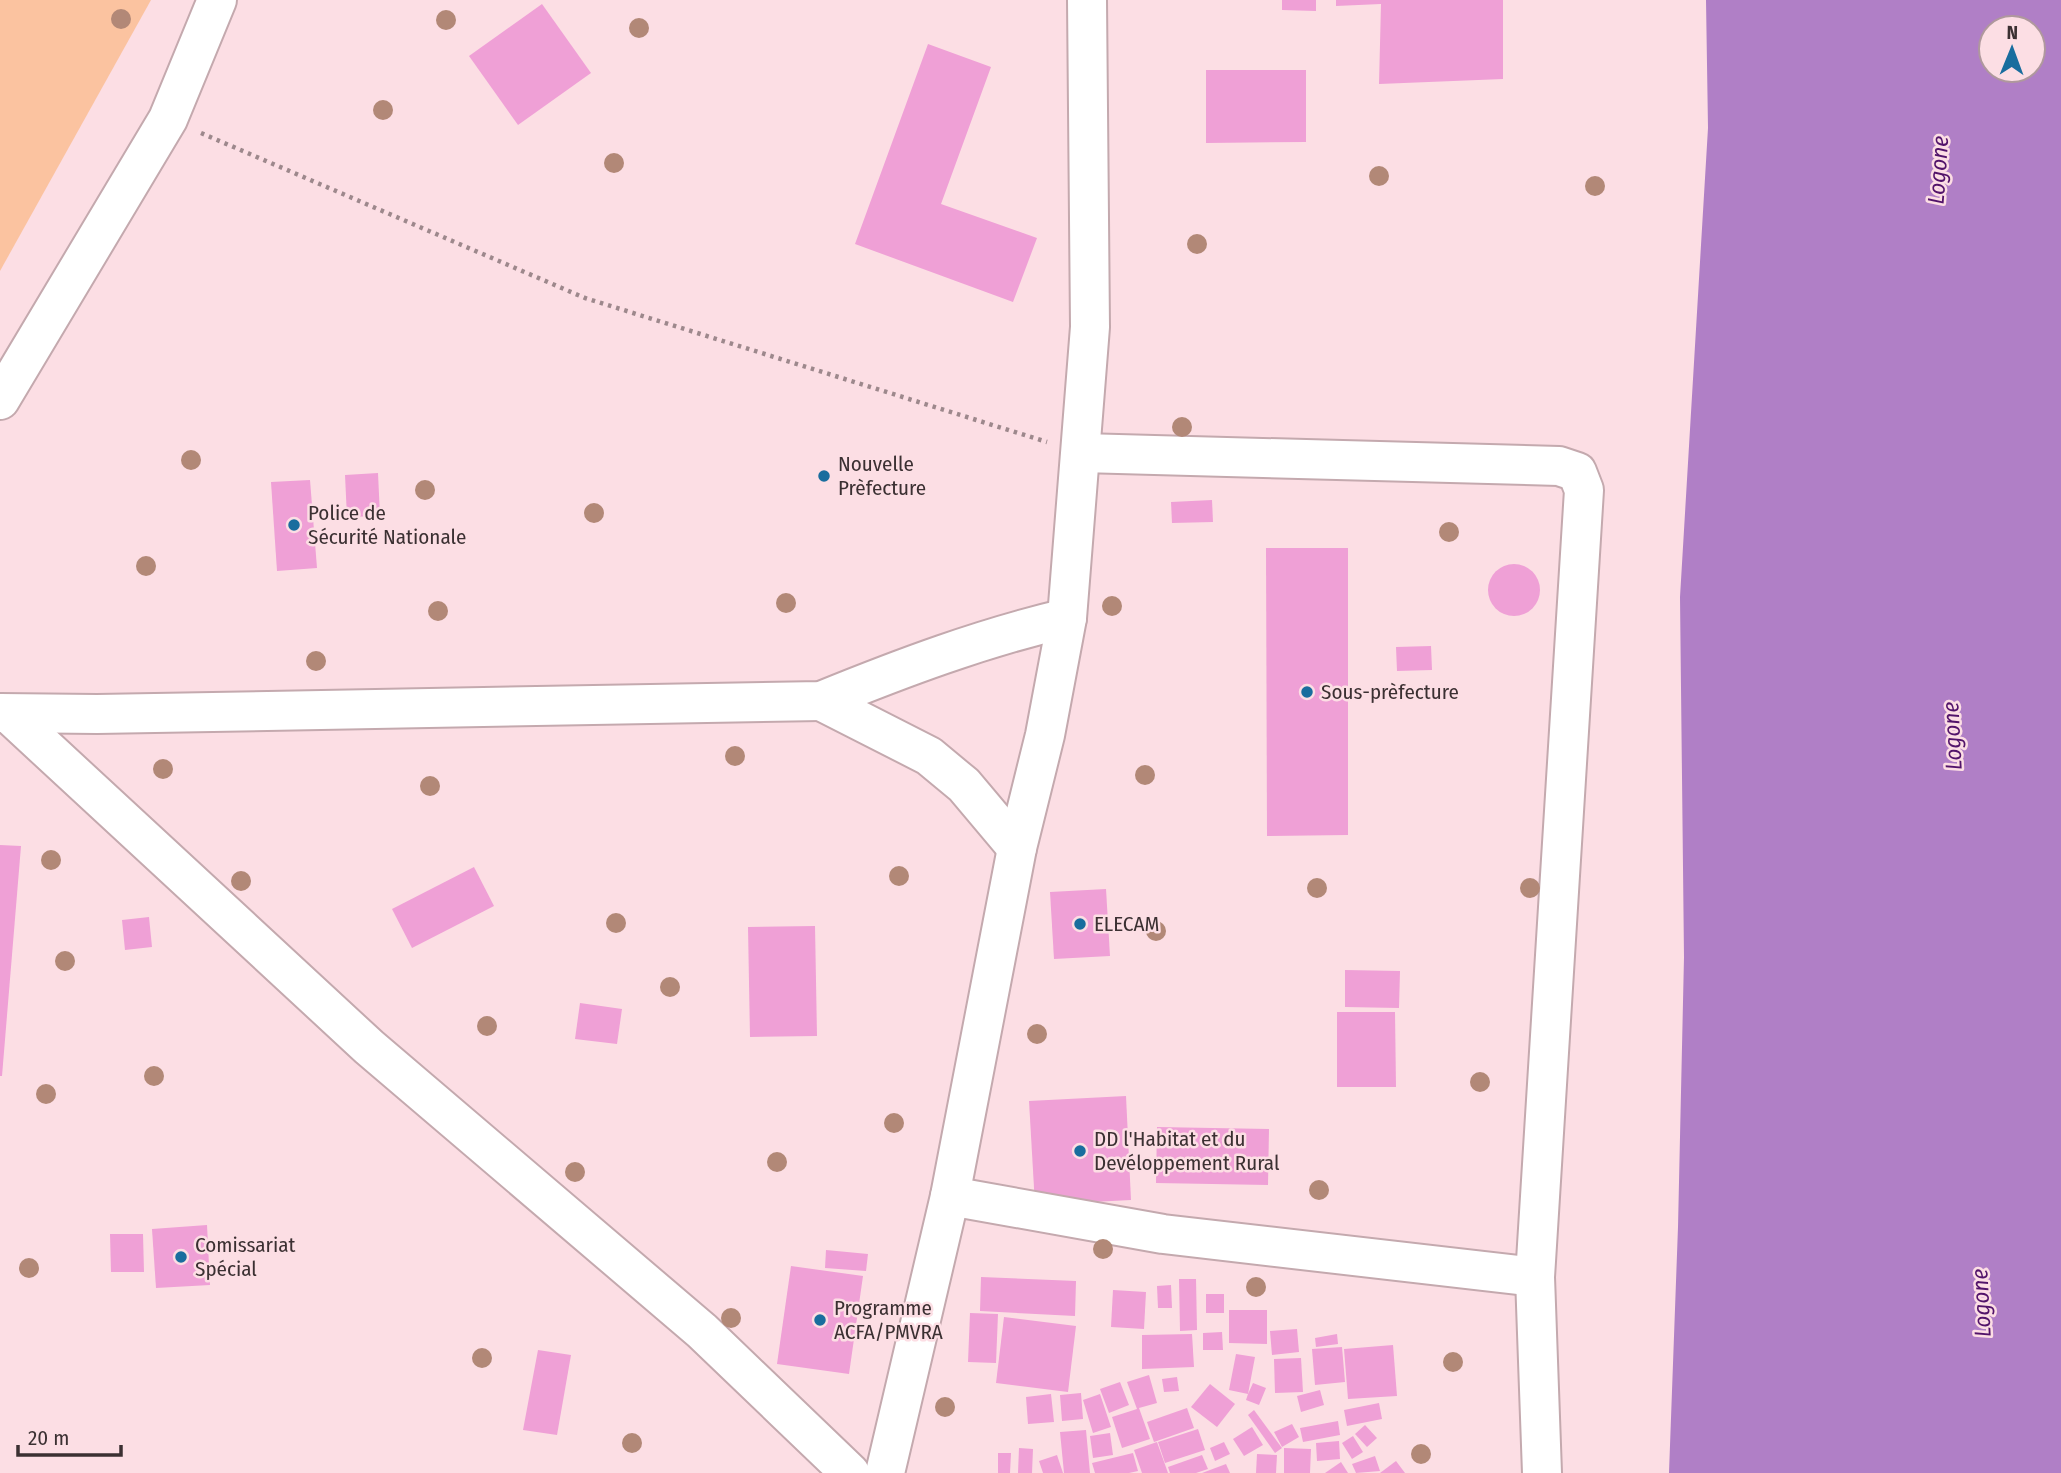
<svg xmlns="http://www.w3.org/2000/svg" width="2061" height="1473" font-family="'Fira Sans Condensed',sans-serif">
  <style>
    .green { fill: #fbc3a0 }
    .water { fill: #b07fc6; fill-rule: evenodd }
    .building { fill: #efa0d6 }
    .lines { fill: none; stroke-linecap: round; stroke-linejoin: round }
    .minor-casing { stroke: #c4a9ae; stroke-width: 42 }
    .path { stroke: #9d888c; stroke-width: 4.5; stroke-dasharray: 3.5 5; stroke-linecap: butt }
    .minor { stroke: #fff; stroke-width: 38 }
    .tree { fill: #b28877 }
    .poi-dot { fill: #196d9e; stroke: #fcdee4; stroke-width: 2.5 }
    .labels { text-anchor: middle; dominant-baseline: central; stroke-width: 5; stroke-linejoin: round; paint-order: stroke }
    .poi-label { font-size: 21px; fill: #3b3032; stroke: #fcdee4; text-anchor: start }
    .water-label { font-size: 23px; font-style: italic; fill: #52136a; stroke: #fcdee4 }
  </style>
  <rect width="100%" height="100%" fill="#fcdee4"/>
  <polygon class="green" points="0,0 151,0 0,271"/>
  <path class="water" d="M1706 0H2061V1473H1669L1678 1227 1684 957 1680 597 1708 128ZM1991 28H2033V70H1991Z"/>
  <g class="building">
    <polygon points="1282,0 1316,0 1316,11 1282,10"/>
    <polygon points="1336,0 1503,0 1503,79 1379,84 1381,4 1336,6"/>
    <polygon points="542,4 591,73 518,125 469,56"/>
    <polygon points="928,44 991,67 941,204 1037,238 1013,302 855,244"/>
    <polygon points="1206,70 1306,70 1306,142 1206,143"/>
    <polygon points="378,473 380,516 347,517 345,475"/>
    <polygon points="310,480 317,568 277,571 271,482"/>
    <polygon points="1212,500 1213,522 1172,523 1171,502"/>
    <polygon points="1266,548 1348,548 1348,835 1267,836"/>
    <circle cx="1514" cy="590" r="26"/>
    <polygon points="1431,646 1432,670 1397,671 1396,647"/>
    <polygon points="0,845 21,846 2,1076 0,1076"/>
    <polygon points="474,867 494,906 412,948 392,909"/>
    <polygon points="1106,889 1110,956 1054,959 1050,892"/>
    <polygon points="149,917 152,947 125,950 122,920"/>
    <polygon points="815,926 817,1036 750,1037 748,927"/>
    <polygon points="1345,970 1400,971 1399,1008 1345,1007"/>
    <polygon points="580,1003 622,1009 617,1044 575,1039"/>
    <polygon points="1337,1012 1395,1012 1396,1087 1337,1087"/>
    <polygon points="1126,1096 1131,1200 1035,1205 1029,1101"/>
    <polygon points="1157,1127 1269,1129 1268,1185 1156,1183"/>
    <polygon points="207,1225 210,1285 156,1288 152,1229"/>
    <polygon points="110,1234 143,1234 144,1272 111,1272"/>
    <polygon points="826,1250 868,1254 866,1271 825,1268"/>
    <polygon points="791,1266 863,1276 849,1374 777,1364"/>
    <polygon points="981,1277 1076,1281 1075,1316 980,1311"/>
    <polygon points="1179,1279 1196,1279 1197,1330 1180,1331"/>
    <polygon points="1171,1285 1172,1308 1158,1308 1157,1286"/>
    <polygon points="1113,1290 1146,1292 1144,1329 1111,1327"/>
    <rect x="1206" y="1294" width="18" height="19"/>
    <polygon points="1229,1310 1267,1310 1267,1344 1229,1343"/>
    <polygon points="970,1313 998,1314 996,1363 968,1362"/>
    <polygon points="1004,1317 1076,1326 1068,1392 996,1383"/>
    <polygon points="1297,1329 1299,1352 1272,1355 1270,1331"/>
    <polygon points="1222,1332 1223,1350 1203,1350 1203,1333"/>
    <polygon points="1192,1334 1194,1367 1142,1369 1142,1335"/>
    <polygon points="1337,1334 1338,1344 1316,1347 1315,1338"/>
    <polygon points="1393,1345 1397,1396 1348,1399 1344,1349"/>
    <polygon points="1342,1347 1345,1382 1315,1385 1312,1349"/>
    <polygon points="538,1350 571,1355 557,1435 523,1430"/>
    <polygon points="1236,1354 1255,1357 1248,1394 1253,1383 1266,1388 1259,1405 1246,1400 1248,1394 1229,1390"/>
    <polygon points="1301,1358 1303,1392 1275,1393 1274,1359"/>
    <polygon points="1149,1375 1157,1403 1139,1408 1150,1439 1122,1448 1112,1417 1137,1409 1127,1382"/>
    <polygon points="1177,1377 1179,1391 1164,1392 1162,1379"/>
    <polygon points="1120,1382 1129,1405 1109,1413 1100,1389"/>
    <polygon points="1210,1384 1235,1404 1217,1427 1191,1407"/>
    <polygon points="1320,1390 1324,1405 1301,1412 1297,1396"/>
    <polygon points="1081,1393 1083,1419 1062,1421 1060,1395"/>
    <polygon points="1051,1394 1054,1422 1028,1424 1026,1397"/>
    <polygon points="1100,1394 1111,1427 1093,1433 1083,1400"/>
    <polygon points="1379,1403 1382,1419 1347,1426 1344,1410"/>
    <polygon points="1187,1408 1194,1428 1154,1442 1147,1422"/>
    <polygon points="1254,1410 1282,1448 1275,1453 1248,1415"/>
    <polygon points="1338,1421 1340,1435 1303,1442 1300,1428"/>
    <polygon points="1292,1424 1299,1437 1282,1447 1274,1432"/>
    <polygon points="1365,1425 1377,1438 1367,1447 1355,1434"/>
    <polygon points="1252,1427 1263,1445 1244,1456 1233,1439"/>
    <polygon points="1198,1429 1205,1450 1165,1463 1158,1442"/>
    <polygon points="1086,1430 1090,1473 1064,1473 1060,1432"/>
    <polygon points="1110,1433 1113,1455 1093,1458 1090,1436"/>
    <polygon points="1353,1436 1363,1452 1352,1459 1342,1443"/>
    <polygon points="1339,1441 1340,1459 1317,1461 1316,1443"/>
    <polygon points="1157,1442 1168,1473 1142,1473 1134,1450"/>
    <polygon points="1224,1442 1230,1454 1215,1461 1210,1448"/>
    <polygon points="1019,1448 1033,1449 1032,1473 1018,1473"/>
    <polygon points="1284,1448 1311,1449 1310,1473 1284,1473"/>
    <polygon points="998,1453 1011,1453 1010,1473 998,1473"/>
    <polygon points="1133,1453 1138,1471 1129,1473 1095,1473 1092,1463"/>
    <polygon points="1257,1454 1277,1455 1276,1473 1256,1473"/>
    <polygon points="1057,1455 1063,1473 1043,1473 1039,1461"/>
    <polygon points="1202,1455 1208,1469 1196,1473 1170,1473 1168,1467"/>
    <polygon points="1375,1456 1380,1471 1356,1473 1352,1464"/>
    <polygon points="1396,1461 1405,1473 1380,1473"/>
    <polygon points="1341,1462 1348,1473 1325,1473"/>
    <polygon points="1226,1464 1230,1473 1202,1473"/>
  </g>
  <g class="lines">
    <defs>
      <g id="minor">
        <polyline points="0,400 168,119 217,0"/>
        <polyline points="1082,453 1559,466 1577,472 1584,490 1535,1277 1542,1473"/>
        <polyline points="821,701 929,756 964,785 1017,848"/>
        <path d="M0 713 97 714 821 701C902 668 982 638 1067 618"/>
        <polyline points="9,714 369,1047 702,1331 850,1473"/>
        <polyline points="950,1196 1163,1234 1535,1277"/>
        <polyline points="885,1473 950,1196 1017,848 1045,735 1067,618 1090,327 1087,0"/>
      </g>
    </defs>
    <use href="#minor" class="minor-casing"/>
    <polyline class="path" points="201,133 585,298 1047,442"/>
    <use href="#minor" class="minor"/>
  </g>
  <g class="tree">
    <circle cx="121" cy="19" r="10"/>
    <circle cx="446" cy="20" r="10"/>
    <circle cx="639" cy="28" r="10"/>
    <circle cx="383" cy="110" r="10"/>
    <circle cx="614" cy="163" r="10"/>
    <circle cx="1379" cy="176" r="10"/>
    <circle cx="1595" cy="186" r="10"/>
    <circle cx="1197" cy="244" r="10"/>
    <circle cx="1182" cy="427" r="10"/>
    <circle cx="191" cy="460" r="10"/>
    <circle cx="425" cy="490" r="10"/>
    <circle cx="594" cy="513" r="10"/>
    <circle cx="1449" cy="532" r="10"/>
    <circle cx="146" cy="566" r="10"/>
    <circle cx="786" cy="603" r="10"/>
    <circle cx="1112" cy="606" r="10"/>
    <circle cx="438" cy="611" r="10"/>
    <circle cx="316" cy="661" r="10"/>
    <circle cx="735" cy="756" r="10"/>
    <circle cx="163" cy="769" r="10"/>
    <circle cx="1145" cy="775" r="10"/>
    <circle cx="430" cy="786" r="10"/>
    <circle cx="51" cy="860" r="10"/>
    <circle cx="899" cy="876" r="10"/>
    <circle cx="241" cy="881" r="10"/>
    <circle cx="1317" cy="888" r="10"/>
    <circle cx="1530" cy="888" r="10"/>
    <circle cx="616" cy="923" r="10"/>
    <circle cx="1156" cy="931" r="10"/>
    <circle cx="65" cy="961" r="10"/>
    <circle cx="670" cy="987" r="10"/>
    <circle cx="487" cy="1026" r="10"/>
    <circle cx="1037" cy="1034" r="10"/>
    <circle cx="154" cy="1076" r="10"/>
    <circle cx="1480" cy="1082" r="10"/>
    <circle cx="46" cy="1094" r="10"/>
    <circle cx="894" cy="1123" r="10"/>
    <circle cx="777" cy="1162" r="10"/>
    <circle cx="575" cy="1172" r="10"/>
    <circle cx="1319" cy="1190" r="10"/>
    <circle cx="1103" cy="1249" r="10"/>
    <circle cx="29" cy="1268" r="10"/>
    <circle cx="1256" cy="1287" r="10"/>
    <circle cx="731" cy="1318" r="10"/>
    <circle cx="482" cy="1358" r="10"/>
    <circle cx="1453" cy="1362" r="10"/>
    <circle cx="945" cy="1407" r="10"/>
    <circle cx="632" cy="1443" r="10"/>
    <circle cx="1421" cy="1454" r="10"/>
  </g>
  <g class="poi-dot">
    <circle cx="824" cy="476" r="7"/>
    <circle cx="294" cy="525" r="7"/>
    <circle cx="1307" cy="692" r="7"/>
    <circle cx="1080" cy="924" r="7"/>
    <circle cx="1080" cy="1151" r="7"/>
    <circle cx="181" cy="1257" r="7"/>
    <circle cx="820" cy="1320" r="7"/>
  </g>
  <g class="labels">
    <g class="poi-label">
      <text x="838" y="464">Nouvelle<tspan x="838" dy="24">Prèfecture</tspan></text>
      <text x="308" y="513">Police de<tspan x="308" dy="24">Sécurité Nationale</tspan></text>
      <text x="1321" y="692">Sous-prèfecture</text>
      <text x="1094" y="924">ELECAM</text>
      <text x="1094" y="1139">DD l'Habitat et du<tspan x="1094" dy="24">Devéloppement Rural</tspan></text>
      <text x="195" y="1245">Comissariat<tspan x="195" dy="24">Spécial</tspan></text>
      <text x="834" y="1308">Programme<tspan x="834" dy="24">ACFA/PMVRA</tspan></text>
    </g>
    <g class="water-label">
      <text transform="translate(1938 170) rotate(-86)">Logone</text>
      <text transform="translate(1952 736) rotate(-93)">Logone</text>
      <text transform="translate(1981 1303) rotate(-93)">Logone</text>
    </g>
  </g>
  <g transform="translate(2012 49) rotate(1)"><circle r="33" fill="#fcdee4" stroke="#af989d" stroke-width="2"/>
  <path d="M0-5L12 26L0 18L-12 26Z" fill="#196d9e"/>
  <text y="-10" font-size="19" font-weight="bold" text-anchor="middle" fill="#3b3032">N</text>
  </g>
  <path d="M18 1445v10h103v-10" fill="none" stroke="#3b3032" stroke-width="3.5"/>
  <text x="28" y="1445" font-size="21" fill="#3b3032" stroke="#fcdee4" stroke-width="5" paint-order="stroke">20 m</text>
</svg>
